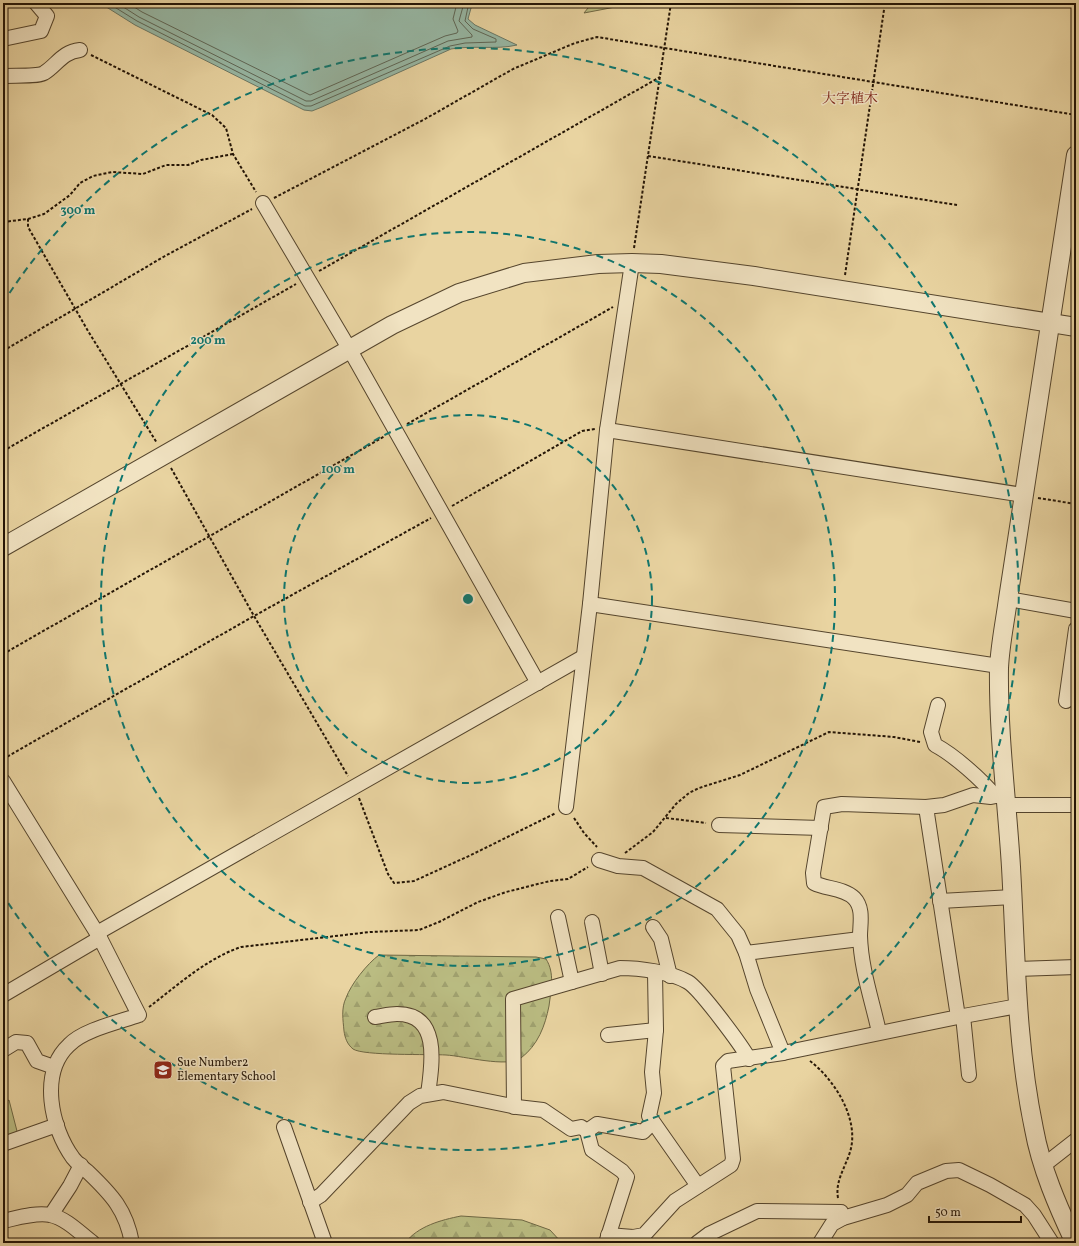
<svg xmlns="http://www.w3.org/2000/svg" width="1079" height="1246" font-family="Vollkorn,'Noto Serif JP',serif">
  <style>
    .forest { fill: url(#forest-firs); stroke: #6f6844 }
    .park { fill: #babc82; stroke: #6f6844 }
    .water { fill: #97b8a5; stroke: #697765 }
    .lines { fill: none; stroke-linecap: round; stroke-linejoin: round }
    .shore { stroke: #5e6656; stroke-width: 1 }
    .minor-casing { stroke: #55452d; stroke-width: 16 }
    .tertiary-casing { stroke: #55452d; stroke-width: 20 }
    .path { stroke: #241506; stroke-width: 2; stroke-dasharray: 3 2; stroke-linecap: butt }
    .minor { stroke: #f1e3c2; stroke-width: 14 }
    .tertiary { stroke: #f1e3c2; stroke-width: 18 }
    .ring { fill: none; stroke: #0f766e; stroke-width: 2; stroke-dasharray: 7 5 }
    .labels { text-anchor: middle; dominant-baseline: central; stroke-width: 3; stroke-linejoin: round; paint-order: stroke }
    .poi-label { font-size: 12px; fill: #241506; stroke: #f1e3c2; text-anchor: start }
    .quarter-label { font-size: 14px; fill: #7a1f14; stroke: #f1e3c2 }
    .centre { fill: #0f766e; stroke: #f1e3c2; stroke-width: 2 }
    .ring-label { font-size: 12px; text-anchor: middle; font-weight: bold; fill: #0f766e; stroke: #f1e3c2; stroke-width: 3; stroke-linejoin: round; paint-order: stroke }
  </style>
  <defs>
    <pattern id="forest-firs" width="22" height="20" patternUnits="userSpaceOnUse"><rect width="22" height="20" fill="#babc82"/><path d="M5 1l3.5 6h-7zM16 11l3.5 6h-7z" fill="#a0a16f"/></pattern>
  </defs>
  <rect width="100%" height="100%" fill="#e9d4a1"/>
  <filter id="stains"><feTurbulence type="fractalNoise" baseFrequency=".005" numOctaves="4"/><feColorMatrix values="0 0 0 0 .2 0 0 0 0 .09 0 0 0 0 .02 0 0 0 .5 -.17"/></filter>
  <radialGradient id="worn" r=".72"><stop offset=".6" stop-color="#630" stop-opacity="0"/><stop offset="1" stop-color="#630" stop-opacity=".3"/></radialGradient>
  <g class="forest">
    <polygon points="592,3 636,3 584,13"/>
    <path d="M379 955 536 957 546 959C555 973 551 990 549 1006 545 1026 538 1045 521 1058 507 1068 464 1056 446 1055 430 1054 363 1056 353 1049 347 1044 345 1038 344 1031 343 1020 341 1008 346 998 351 984 367 964 379 955Z"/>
    <path d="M461 1216 522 1220 550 1230 562 1243H405C418 1226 441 1220 461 1216Z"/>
  </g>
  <polygon class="park" points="9,1100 18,1135 3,1140 3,1104"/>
  <path class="water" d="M100 3H479L471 8 468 19 475 25 517 45C496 50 473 45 451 49L322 107 312 111 304 110 135 25Z"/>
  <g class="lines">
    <g class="shore">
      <polyline points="108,3 137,21 305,106 311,106 450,46 465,43 496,42 496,39 473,29 465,21 468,7 472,3"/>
      <polyline points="117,3 139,17 306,101 311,101 448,41 472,37 472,35 459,21 464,3"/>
      <polyline points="128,3 142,12 310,95 445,36 457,33 458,31 453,19 457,3"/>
    </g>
    <defs>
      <g id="minor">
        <polyline points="3,39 41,31 47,16 36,3"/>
        <path d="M3 76C12 75 37 77 44 73 57 65 62 52 80 50"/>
        <polyline points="263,203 350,350 538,683"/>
        <polyline points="607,430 1023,495"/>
        <polyline points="1008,599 1076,611"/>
        <polyline points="590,604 999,666"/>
        <polyline points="1066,701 1076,629"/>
        <path d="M938 705 931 732 935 745C954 755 982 780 995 796"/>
        <path d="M3 781 100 938 139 1015C119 1022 83 1030 69 1045 39 1073 51 1128 73 1158 77 1163 83 1168 88 1172 112 1195 126 1210 132 1243"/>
        <polyline points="1007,805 1076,805"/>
        <polyline points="566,807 590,604 607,430 632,263"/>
        <polyline points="719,825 821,828"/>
        <polyline points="599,860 618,866 643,868 717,909 738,935 746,953 757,989 783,1053 958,1017 926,807 944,805 973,795 991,797 1006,794"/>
        <polyline points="940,901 1013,897"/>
        <polyline points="558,917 572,982"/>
        <polyline points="592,922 602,974"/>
        <polyline points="653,927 661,939 670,976"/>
        <polyline points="97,933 583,657"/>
        <polyline points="746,953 860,939"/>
        <polyline points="1017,969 1076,967"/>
        <polyline points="655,973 656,1030 652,1072 654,1093 649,1116 698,1186"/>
        <polyline points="3,995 100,938"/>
        <polyline points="963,1016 969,1075"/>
        <path d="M375 1017C382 1016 390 1014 397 1014 441 1014 432 1065 428 1094"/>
        <polyline points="958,1017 1018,1006"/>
        <path d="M879 1032C872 1000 861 969 860 936 860 924 864 908 854 898 844 888 826 889 814 883L813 873 824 807 842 804 926 807"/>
        <polyline points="608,1035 656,1030"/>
        <polyline points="3,1050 16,1042 27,1043 37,1061 54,1067"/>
        <path d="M514 1107 513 999 620 968C639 968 671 972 688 982 700 989 742 1046 749 1059"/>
        <polyline points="284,1127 325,1243"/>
        <polyline points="587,1131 597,1124 643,1132 652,1123"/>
        <polyline points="3,1144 57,1125"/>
        <polyline points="1044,1165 1076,1140"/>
        <polyline points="310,1202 321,1195 409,1103 420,1096 443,1092 517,1107 543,1110 571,1129 581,1127 587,1131 592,1150 622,1171 627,1177 606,1243"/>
        <polyline points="51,1215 70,1186 81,1165"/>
        <path d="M3 1221C17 1218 36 1212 50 1215 66 1218 81 1234 93 1243"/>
        <polyline points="608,1235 633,1237 644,1235 675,1201 731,1165 733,1159 723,1066 728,1061 783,1053"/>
        <polyline points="697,1243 709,1234 757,1211 841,1212 843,1218"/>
        <polyline points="820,1243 832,1224 843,1218 887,1205 907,1195 917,1183 946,1171 959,1170 990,1185 1025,1205 1034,1215 1052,1243"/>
      </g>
      <g id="tertiary">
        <polyline points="3,547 392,325 459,293 524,273 598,264 632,263 661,264 754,276 1076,327"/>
        <path d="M1075 1243C1058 1207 1041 1168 1034 1129 1016 1043 1016 955 1011 867 1007 801 998 734 999 668 1000 645 1005 622 1008 599L1076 155"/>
      </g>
    </defs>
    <use href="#minor" class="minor-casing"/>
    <use href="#tertiary" class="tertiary-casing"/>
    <g class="path">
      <polyline points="91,55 212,115 226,128 233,154 256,192"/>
      <polyline points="648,156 957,205"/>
      <polyline points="274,198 425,119 513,69 575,43 597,37 1076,115"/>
      <polyline points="28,219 44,214 70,195 80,183 93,176 112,172 143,174 166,165 188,165 201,160 233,154"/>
      <polyline points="3,222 28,219 28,227 88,331 157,443"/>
      <polyline points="634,248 671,3"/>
      <polyline points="319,271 660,77"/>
      <polyline points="845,275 885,3"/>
      <polyline points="3,351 165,256 252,209"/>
      <polyline points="407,424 613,307"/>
      <polyline points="3,451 296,284"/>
      <polyline points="171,468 254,616 348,776"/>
      <polyline points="1038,498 1076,504"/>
      <polyline points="452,506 582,431 595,429"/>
      <polyline points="3,654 385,436"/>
      <polyline points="3,759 254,616 431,518"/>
      <polyline points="359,798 388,874 394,883 414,881 471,855 556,813"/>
      <polyline points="574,818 584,833 597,847"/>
      <polyline points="666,818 706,823"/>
      <polyline points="625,853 653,832 676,804 689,793 699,788 740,775 829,732 894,737 920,742"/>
      <path d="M149 1007C178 985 206 959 241 947L370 932 419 930 439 922 478 902 506 892 550 881 568 879 588 867"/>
      <path d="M810 1061C835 1080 860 1120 850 1152 845 1168 835 1181 838 1198"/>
    </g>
    <use href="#minor" class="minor"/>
    <use href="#tertiary" class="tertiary"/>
  </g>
  <g class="ring">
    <circle cx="468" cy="599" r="184"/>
    <circle cx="468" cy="599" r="367"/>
    <path d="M3 303A551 551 0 1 1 3 895"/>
  </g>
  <defs>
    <symbol id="school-square" viewBox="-11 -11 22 22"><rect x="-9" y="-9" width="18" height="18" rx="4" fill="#8f2418" stroke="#f1e3c2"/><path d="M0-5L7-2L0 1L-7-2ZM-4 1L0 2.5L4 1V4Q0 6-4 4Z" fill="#fff"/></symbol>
  </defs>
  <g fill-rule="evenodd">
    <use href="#school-square" x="152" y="1059" width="22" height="22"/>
  </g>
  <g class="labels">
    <g class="poi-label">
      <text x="177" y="1063">Sue Number2<tspan x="177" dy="14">Elementary School</tspan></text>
    </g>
    <g class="quarter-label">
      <text x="850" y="99">大字植木</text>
    </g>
  </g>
  <circle cx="468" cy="599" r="6" class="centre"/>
  <g class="ring-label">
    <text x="78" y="214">300 m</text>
    <text x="208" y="344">200 m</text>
    <text x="338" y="473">100 m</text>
  </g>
  <rect width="1079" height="1246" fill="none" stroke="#e9d4a1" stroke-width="16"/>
  <rect x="4" y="4" width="1071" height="1238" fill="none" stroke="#241506" stroke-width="2"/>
  <rect x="8" y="8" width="1063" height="1230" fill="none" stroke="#241506"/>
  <path d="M929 1216v6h92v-6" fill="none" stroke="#241506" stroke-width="2"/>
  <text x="935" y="1216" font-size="12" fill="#241506" stroke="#f1e3c2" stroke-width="3" paint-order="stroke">50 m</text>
  <rect width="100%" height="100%" filter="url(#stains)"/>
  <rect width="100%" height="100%" fill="url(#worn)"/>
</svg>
